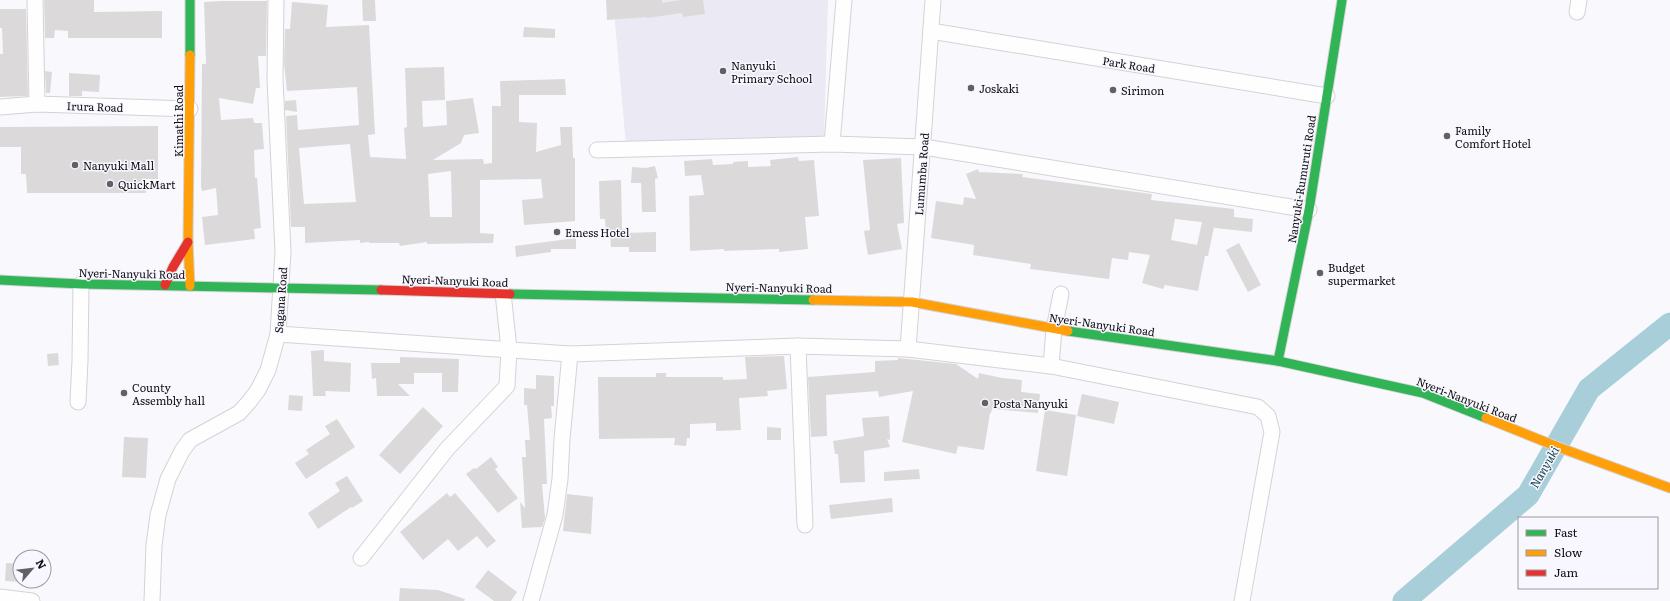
<svg xmlns="http://www.w3.org/2000/svg" width="1670" height="601" font-family="Literata,serif">
  <style>
    .built { fill: #ebeaf4 }
    .lines { fill: none; stroke-linecap: round; stroke-linejoin: round }
    .river { stroke: #a8cfd9; stroke-width: 23 }
    .building { fill: #dbd9da; fill-rule: evenodd }
    .street-casing { stroke: #d3d3d6; stroke-width: 17 }
    .fast-casing { stroke: #d3d3d6; stroke-width: 11 }
    .slow-casing { stroke: #d3d3d6; stroke-width: 11 }
    .jam-casing { stroke: #d3d3d6; stroke-width: 11 }
    .street { stroke: #fefeff; stroke-width: 15 }
    .fast { stroke: #30b455; stroke-width: 9 }
    .slow { stroke: #ff9f0a; stroke-width: 9 }
    .jam { stroke: #e5322d; stroke-width: 9 }
    .poi-dot { fill: #616064; stroke: #f8f7ff; stroke-width: 1.5 }
    .labels { text-anchor: middle; dominant-baseline: central; stroke-width: 3; stroke-linejoin: round; paint-order: stroke }
    .street-label { font-size: 11px; fill: #0f0e11; stroke: #f8f7ff }
    .poi-label { font-size: 11px; fill: #0f0e11; stroke: #f8f7ff; text-anchor: start }
    .water-label { font-size: 12px; font-style: italic; fill: #11444e; stroke: #f8f7ff }
  </style>
  <rect width="100%" height="100%" fill="#f9f9fd"/>
  <polygon class="built" points="613,0 828,0 824,142 626,146"/>
  <g class="lines">
    <polyline class="river" points="1404,601 1528,495 1589,389 1670,324"/>
  </g>
  <g class="building">
    <polygon points="44,0 94,0 94,12 162,11 162,38 68,38 68,31 55,30 54,38 45,38"/>
    <polygon points="362,0 375,0 376,21 363,21"/>
    <polygon points="606,0 662,0 662,3 681,0 703,0 705,14 683,17 682,13 647,18 647,17 607,20"/>
    <polygon points="222,1 267,1 266,56 258,56 260,88 256,88 253,104 219,98 221,120 253,118 254,123 262,123 264,149 254,150 255,178 257,178 261,228 254,229 255,239 205,245 202,217 218,215 216,188 202,191 201,186 202,64 206,64 204,2"/>
    <path d="M292 2 328 5 326 27 369 25 375 134 368 135 370 157 406 159 404 128 407 127 405 68 444 67 445 100 422 101 423 127 447 125 446 101 473 98 479 133 464 135 461 143 433 160 483 159 484 164 492 163V106H501L500 81 565 79 566 95H519V122L537 123 536 152 561 145 560 127H572L573 158H575V221L524 225 522 200 543 198 541 179 480 180V233L494 234 493 243 427 244V242L400 246 399 243H369V242L360 243V240L305 243V227H291L286 116 297 115 298 130 359 125 357 87 287 91 284 63 285 29H290ZM350 144 356 202 304 204 299 148ZM451 171 452 217H430L428 174Z"/>
    <polygon points="0,9 26,9 28,96 0,97 0,54 3,54 2,28 0,28"/>
    <polygon points="524,27 555,29 555,38 523,37"/>
    <polygon points="45,71 52,72 50,93 46,93"/>
    <polygon points="69,73 100,75 99,92 82,91 82,96 69,96"/>
    <polygon points="296,100 297,112 285,110 285,101"/>
    <polygon points="158,126 158,179 146,179 146,193 27,193 26,174 21,174 21,147 0,147 0,127"/>
    <polygon points="798,157 799,161 814,160 819,216 805,217 808,249 779,252 779,249 724,251 724,249 690,251 689,196 704,195 701,175 685,176 684,161 712,159 713,165 733,164 733,162 748,161 748,167 771,166 770,160"/>
    <polygon points="901,158 904,223 897,224 902,249 868,255 864,231 870,230 863,160"/>
    <polygon points="655,166 658,178 655,179 656,212 642,212 641,183 631,183 632,167 646,168"/>
    <path d="M978 169 979 172 1023 174 1022 177 1152 194 1151 200 1234 209V217L1253 219 1252 232 1215 228 1214 227 1208 256H1205L1198 291 1165 285 1163 289 1142 283 1150 255 1129 252 1128 260 1112 258 1109 279 1030 269 1031 264 973 255 974 245 931 238 936 201 963 205 964 197 976 199 966 174ZM1175 219 1202 222 1197 245 1171 240Z"/>
    <polygon points="621,180 622,229 626,229 626,233 656,232 656,252 629,252 629,247 611,247 610,234 606,234 605,219 600,219 599,181"/>
    <polygon points="576,238 576,249 551,249 551,252 516,257 515,246"/>
    <polygon points="1239,243 1261,285 1248,292 1226,250"/>
    <polygon points="324,350 324,361 351,363 350,392 325,391 326,396 313,396 311,351"/>
    <polygon points="58,353 59,365 48,366 47,354"/>
    <polygon points="784,356 787,389 767,391 768,396 739,398 741,430 716,431 716,423 690,424 690,438 687,438 686,446 674,445 675,438 599,439 598,377 656,377 656,373 666,373 666,377 723,377 723,380 747,379 745,357"/>
    <polygon points="400,357 459,359 458,392 442,392 442,373 414,373 414,384 398,384 410,396 377,396 376,378 372,379 371,363 400,363"/>
    <polygon points="898,358 956,364 978,379 979,373 1002,378 1022,380 1021,392 1040,394 1038,413 992,409 991,413 990,413 984,450 958,446 956,454 902,442 913,391 879,397 878,391 826,395 827,436 811,437 808,377 875,372 875,361 898,360"/>
    <polygon points="536,375 554,376 554,406 551,406 552,418 544,419 547,484 542,484 545,518 542,527 522,528 520,502 525,508 522,457 526,457 525,440 530,440 527,405 524,405 524,388 536,389"/>
    <polygon points="1082,394 1119,402 1114,424 1077,416"/>
    <polygon points="289,395 303,396 302,411 288,410"/>
    <polygon points="423,407 443,426 400,474 379,455"/>
    <polygon points="1045,410 1076,415 1067,476 1036,471"/>
    <polygon points="889,416 890,440 887,439 890,447 864,451 865,482 840,483 838,454 835,454 833,441 864,436 862,418"/>
    <polygon points="337,419 355,447 306,479 295,463 309,454 306,450 330,434 325,426"/>
    <polygon points="767,427 781,428 781,440 767,440"/>
    <polygon points="124,437 148,438 146,478 122,477"/>
    <polygon points="491,457 498,467 495,469 518,498 498,513 466,474 474,468 476,469"/>
    <polygon points="919,469 920,479 884,481 884,472"/>
    <polygon points="347,476 363,501 352,508 351,507 318,529 308,513 340,491 335,483"/>
    <polygon points="447,493 450,497 455,493 496,541 487,548 477,536 458,551 448,539 423,560 400,532"/>
    <polygon points="567,494 593,497 591,534 563,531"/>
    <polygon points="892,498 893,512 831,519 829,505"/>
    <polygon points="6,563 20,564 20,582 5,581"/>
    <polygon points="488,570 517,592 511,601 494,601 475,587"/>
    <polygon points="400,588 438,590 465,599 464,601 399,601"/>
  </g>
  <g class="lines">
    <defs>
      <g id="street">
        <polyline points="35,0 37,104"/>
        <polyline points="1577,12 1579,0"/>
        <polyline points="931,31 1327,96"/>
        <polyline points="0,107 37,104 190,109"/>
        <polyline points="832,144 844,0"/>
        <polyline points="597,150 832,144 924,147 1309,210"/>
        <polyline points="278,334 570,354 798,346 908,349 1051,366 1258,407 1268,416 1272,432 1242,601"/>
        <polyline points="798,346 805,525"/>
        <polyline points="908,349 933,0"/>
        <polyline points="1051,366 1054,329 1061,294"/>
        <polyline points="78,402 80,360 81,284"/>
        <polyline points="361,558 447,449 507,386 509,349 503,293"/>
        <polyline points="0,597 32,601"/>
        <polyline points="152,601 154,545 158,515 168,479 182,451 190,440 239,413 249,402 258,390 268,370 278,334 283,252 275,79 276,0"/>
        <polyline points="531,601 555,515 560,479 562,439 570,354"/>
      </g>
      <g id="fast">
        <polyline points="190,55 190,0"/>
        <polyline points="0,280 81,284 381,290"/>
        <polyline points="510,294 813,300"/>
        <polyline points="1068,331 1278,361 1423,393 1486,418"/>
        <polyline points="1278,361 1309,210 1342,0"/>
      </g>
      <g id="slow">
        <polyline points="190,55 188,241 190,286"/>
        <polyline points="813,300 912,302 1068,331"/>
        <polyline points="1486,418 1558,447 1670,488"/>
      </g>
      <g id="jam">
        <polyline points="165,285 173,267 188,242"/>
        <polyline points="381,290 510,294"/>
      </g>
    </defs>
    <use href="#street" class="street-casing"/>
    <use href="#fast" class="fast-casing"/>
    <use href="#slow" class="slow-casing"/>
    <use href="#jam" class="jam-casing"/>
    <use href="#street" class="street"/>
    <use href="#fast" class="fast"/>
    <use href="#slow" class="slow"/>
    <use href="#jam" class="jam"/>
  </g>
  <g class="poi-dot">
    <circle cx="723" cy="71" r="4"/>
    <circle cx="971" cy="88" r="4"/>
    <circle cx="1113" cy="90" r="4"/>
    <circle cx="1447" cy="136" r="4"/>
    <circle cx="75" cy="165" r="4"/>
    <circle cx="110" cy="184" r="4"/>
    <circle cx="557" cy="232" r="4"/>
    <circle cx="1320" cy="273" r="4"/>
    <circle cx="124" cy="393" r="4"/>
    <circle cx="985" cy="403" r="4"/>
  </g>
  <g class="labels">
    <g class="street-label">
      <text transform="translate(1129 64) rotate(9)">Park Road</text>
      <text transform="translate(95 106) rotate(2)">Irura Road</text>
      <text transform="translate(178 121) rotate(-90)">Kimathi Road</text>
      <text transform="translate(921 174) rotate(-86)">Lumumba Road</text>
      <text transform="translate(1301 179) rotate(-81)">Nanyuki-Rumuruti Road</text>
      <text transform="translate(132 273) rotate(1)">Nyeri-Nanyuki Road</text>
      <text transform="translate(455 280) rotate(2)">Nyeri-Nanyuki Road</text>
      <text transform="translate(779 287) rotate(1)">Nyeri-Nanyuki Road</text>
      <text transform="translate(280 300) rotate(-86)">Sagana Road</text>
      <text transform="translate(1102 324) rotate(8)">Nyeri-Nanyuki Road</text>
      <text transform="translate(1467 399) rotate(21)">Nyeri-Nanyuki Road</text>
    </g>
    <g class="poi-label">
      <text x="731" y="65">Nanyuki<tspan x="731" dy="13">Primary School</tspan></text>
      <text x="979" y="88">Joskaki</text>
      <text x="1121" y="90">Sirimon</text>
      <text x="1455" y="130">Family<tspan x="1455" dy="13">Comfort Hotel</tspan></text>
      <text x="83" y="165">Nanyuki Mall</text>
      <text x="118" y="184">QuickMart</text>
      <text x="565" y="232">Emess Hotel</text>
      <text x="1328" y="267">Budget<tspan x="1328" dy="13">supermarket</tspan></text>
      <text x="132" y="387">County<tspan x="132" dy="13">Assembly hall</tspan></text>
      <text x="993" y="403">Posta Nanyuki</text>
    </g>
    <g class="water-label">
      <text transform="translate(1544 467) rotate(-60)">Nanyuki</text>
    </g>
  </g>
  <rect x="1518" y="517" width="140" height="72" fill="#f8f7ff" stroke="#9b9aa0"/>
  <rect x="1526" y="530" width="20" height="6" fill="#30b455" stroke="#9b9aa0"/>
  <text x="1554" y="537" font-size="12" fill="#0f0e11">Fast</text>
  <rect x="1526" y="550" width="20" height="6" fill="#ff9f0a" stroke="#9b9aa0"/>
  <text x="1554" y="557" font-size="12" fill="#0f0e11">Slow</text>
  <rect x="1526" y="570" width="20" height="6" fill="#e5322d" stroke="#9b9aa0"/>
  <text x="1554" y="577" font-size="12" fill="#0f0e11">Jam</text>
  <g transform="translate(32 569) rotate(62)"><circle r="19" fill="#f8f7ff" stroke="#9b9aa0"/>
  <path d="M0-3L7 15L0 10L-7 15Z" fill="#616064"/>
  <text y="-6" font-size="11" font-weight="bold" text-anchor="middle" fill="#0f0e11">N</text>
  </g>
</svg>
